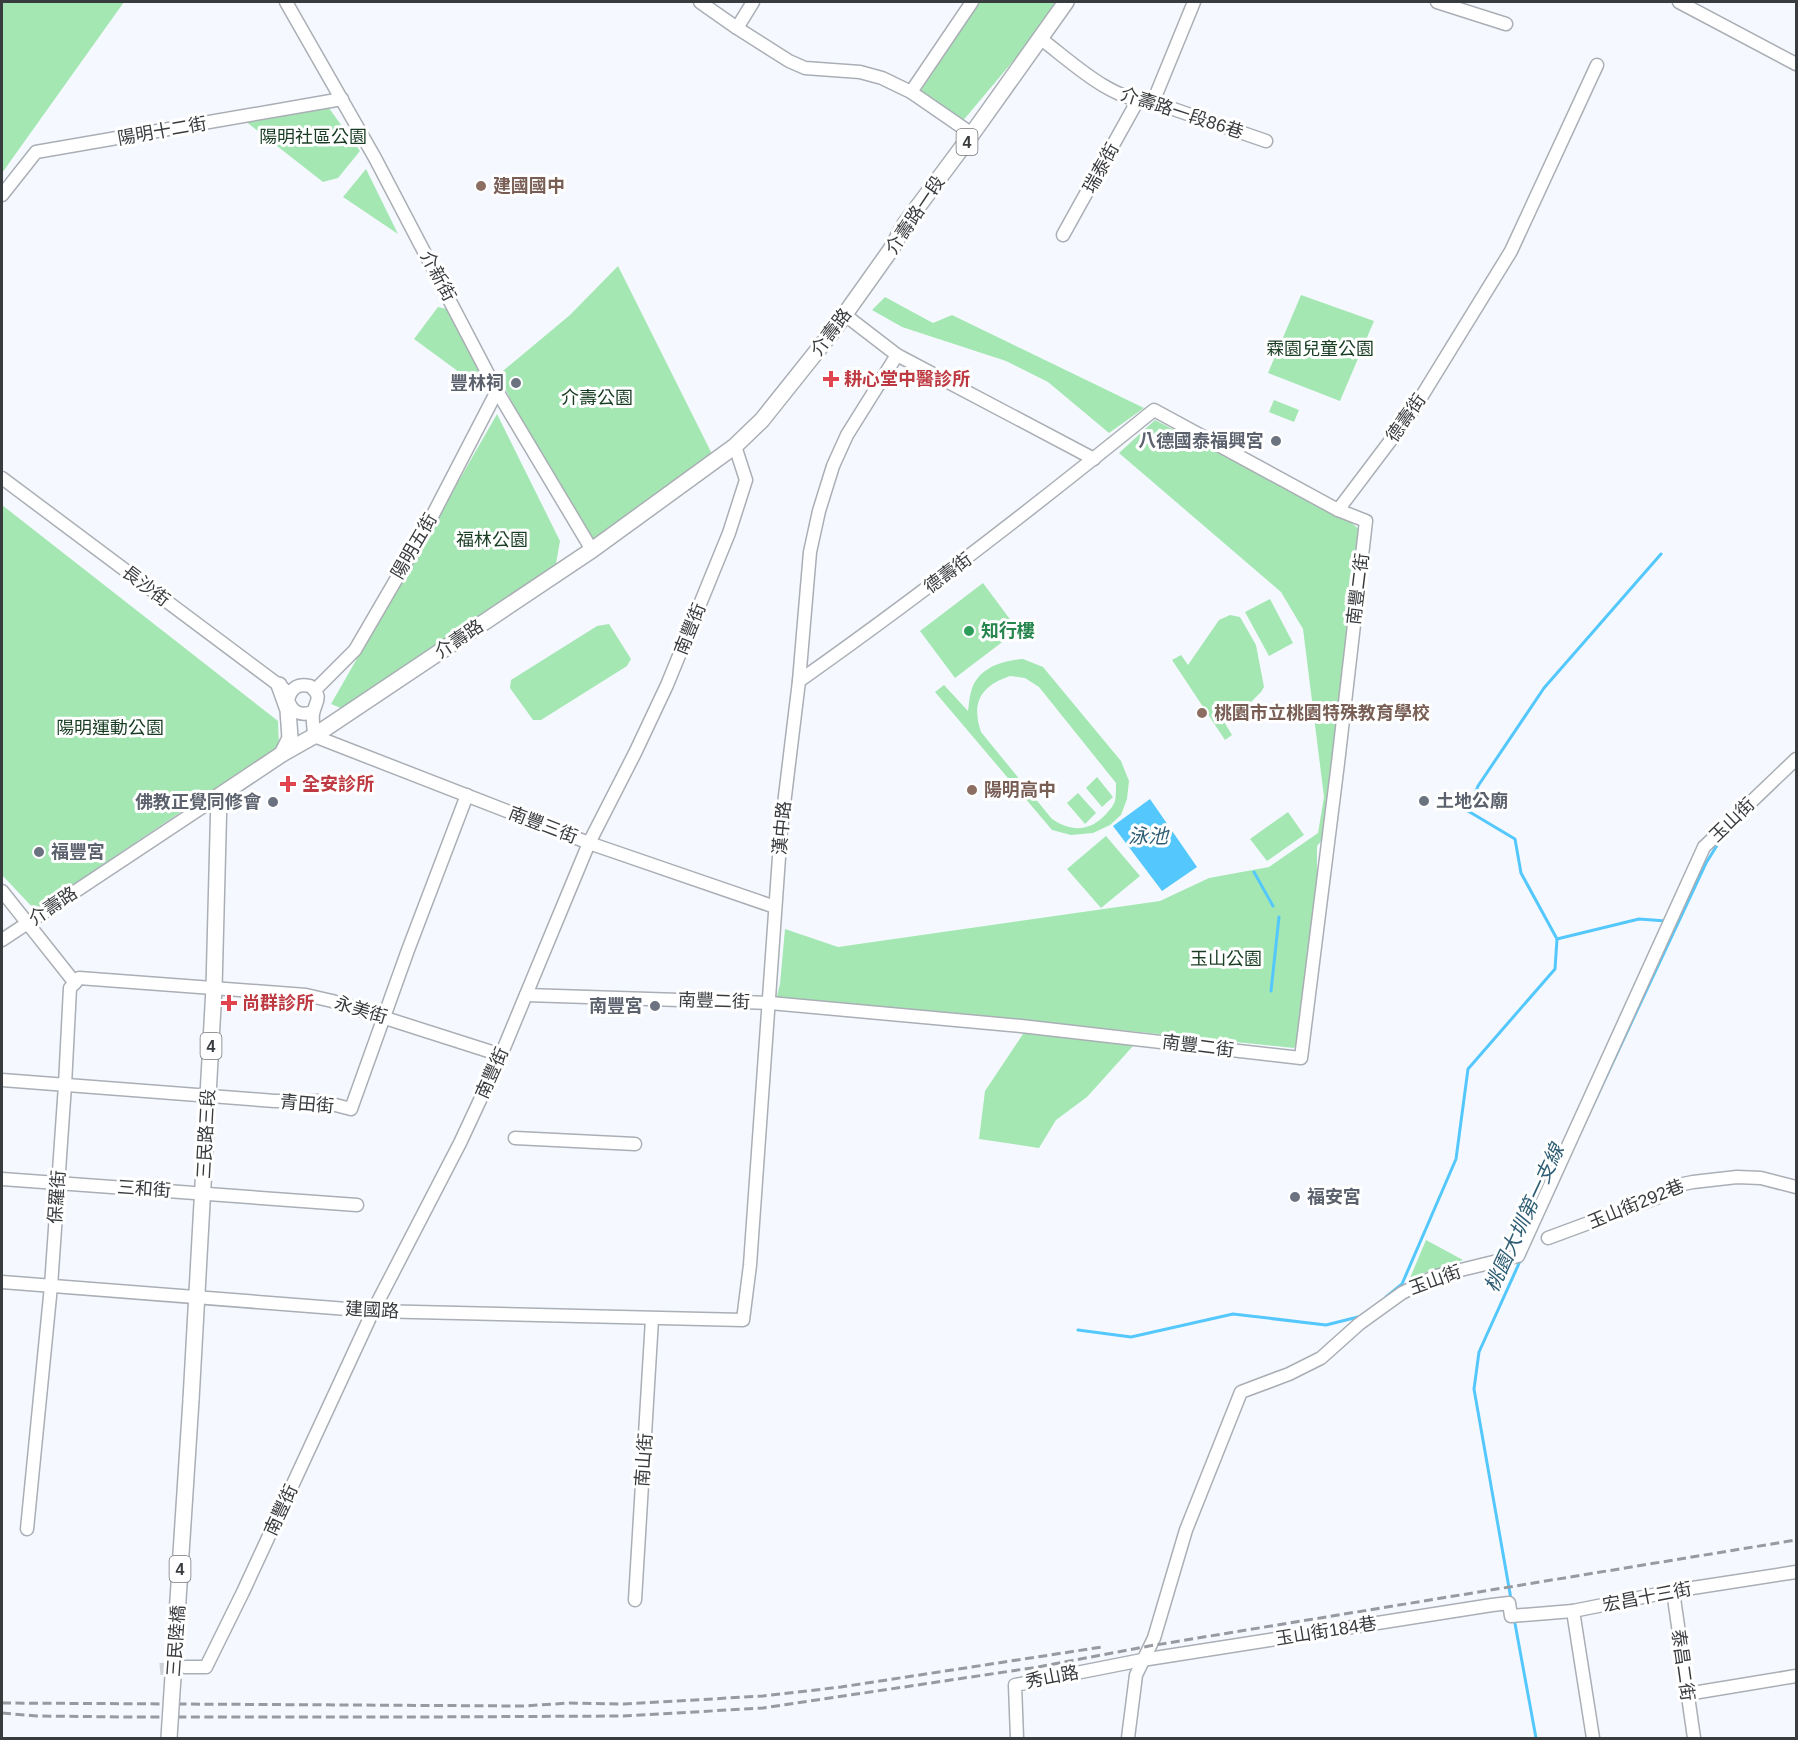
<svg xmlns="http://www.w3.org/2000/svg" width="1798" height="1740" font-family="Helvetica,'Noto Sans TC',sans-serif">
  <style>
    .green { fill: #a4e7b3; fill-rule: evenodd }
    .water { fill: #54c8fc }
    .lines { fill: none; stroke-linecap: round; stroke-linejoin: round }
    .stream { stroke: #54c8fc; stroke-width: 3 }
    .minor-tunnel { stroke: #cfd3d8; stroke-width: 12; stroke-dasharray: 12 6; stroke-linecap: butt }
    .minor-casing { stroke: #aaafb5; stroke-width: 15 }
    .major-casing { stroke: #aaafb5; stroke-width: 18 }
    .minor { stroke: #fff; stroke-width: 12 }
    .major { stroke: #fff; stroke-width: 15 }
    .rail { stroke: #979b9f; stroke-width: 3; stroke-dasharray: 9 4.5; stroke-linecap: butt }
    .major-bridge-casing { stroke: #aaafb5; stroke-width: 18; stroke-linecap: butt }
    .major-bridge { stroke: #fff; stroke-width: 15 }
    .education-dot { fill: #8d6e63; stroke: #fff; stroke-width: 2 }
    .health-dot { fill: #e0444e; stroke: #fff; stroke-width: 2 }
    .worship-dot { fill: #6b7280; stroke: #fff; stroke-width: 2 }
    .leisure-dot { fill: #2e9e5b; stroke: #fff; stroke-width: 2 }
    .labels { text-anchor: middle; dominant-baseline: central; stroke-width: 6; stroke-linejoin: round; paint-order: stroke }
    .shield { fill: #fff; stroke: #747678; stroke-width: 1.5 }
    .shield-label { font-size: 16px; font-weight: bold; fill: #393c3e }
    .street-label { font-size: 18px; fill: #393c3e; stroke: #fff }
    .park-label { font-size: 18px; fill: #193d23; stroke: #fff }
    .education-label { font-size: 18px; font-weight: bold; fill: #785e54; stroke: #fff; text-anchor: start }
    .health-label { font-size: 18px; font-weight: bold; fill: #be3a42; stroke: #fff; text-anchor: start }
    .worship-label { font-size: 18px; font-weight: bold; fill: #5b616d; stroke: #fff; text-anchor: end }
    .leisure-label { font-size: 18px; font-weight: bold; fill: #27864d; stroke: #fff; text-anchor: start }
    .water-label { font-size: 20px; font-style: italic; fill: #2f5e74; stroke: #fff }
  </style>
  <rect width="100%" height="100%" fill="#f5f9ff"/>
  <g class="green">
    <polygon points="2,2 124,2 2,173"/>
    <polygon points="980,2 1055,2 1030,41 961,123 918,95"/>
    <polygon points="326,104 360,151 338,178 323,182 245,121"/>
    <polygon points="366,169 398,234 343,197"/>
    <polygon points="618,266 713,456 587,548 498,375 570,315"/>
    <polygon points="1301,295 1374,321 1340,401 1268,373"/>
    <polygon points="885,297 933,323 952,315 1144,408 1109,433 1048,382 1006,361 902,327 872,310"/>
    <polygon points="438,307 447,309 482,375 474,383 414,339"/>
    <polygon points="1274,400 1299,410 1294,422 1269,412"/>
    <polygon points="497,414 560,541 555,569 348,711 331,704"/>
    <polygon points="1155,420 1348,520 1360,530 1325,837 1317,846 1317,878 1300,1041 1294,1048 957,1013 776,999 780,984 785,929 838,947 1160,901 1209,878 1269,867 1318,833 1324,797 1303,629 1281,592 1119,453"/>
    <polygon points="2,505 278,721 279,746 35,910 2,875"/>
    <polygon points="983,583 1018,630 955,678 920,631"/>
    <polygon points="1270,599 1293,643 1269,656 1245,612"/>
    <polygon points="1230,615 1240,617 1256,645 1264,687 1261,692 1235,718 1223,720 1232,735 1225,740 1172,660 1181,655 1188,665 1219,620"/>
    <polygon points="609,624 631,659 627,666 541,720 533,720 510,688 511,680 597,626"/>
    <path d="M1023 659 1043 667 1121 761 1129 781 1127 799 1121 815 1110 825 1093 833 1071 835 1052 830 935 692 944 685 968 711C969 705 969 698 971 692 977 668 1001 661 1023 659ZM1010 676 1025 678 1039 687 1116 783C1116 788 1116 796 1115 801 1113 807 1107 813 1103 817 1087 832 1070 831 1052 819L981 732C971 702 981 686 1010 676Z"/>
    <polygon points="1097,777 1113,797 1102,807 1086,788"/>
    <polygon points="1078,793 1096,813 1085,824 1067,803"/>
    <polygon points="1288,812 1304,835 1267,861 1250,839"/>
    <polygon points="1106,836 1140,876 1101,908 1067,869"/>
    <polygon points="1025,1031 1133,1046 1087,1097 1056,1120 1039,1148 979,1139 985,1091"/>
    <polygon points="1426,1240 1463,1260 1410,1278"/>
  </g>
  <polygon class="water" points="1150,799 1197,867 1162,891 1113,826"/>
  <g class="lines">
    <g class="stream">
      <polyline points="1661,554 1544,688 1478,786 1468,811 1515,839 1521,873 1557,939 1639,919 1666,921"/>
      <polyline points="1254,872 1273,906"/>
      <polyline points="1271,991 1279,917"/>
      <polyline points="1591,1109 1706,863 1721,839"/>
      <polyline points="1386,1297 1402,1284 1456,1159 1468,1069 1555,969 1557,939"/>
      <polyline points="1078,1330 1131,1337 1233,1314 1326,1325 1362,1316"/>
      <polyline points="1511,1599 1474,1389 1479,1352 1521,1259"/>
      <polyline points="1514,1618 1536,1738"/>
    </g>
    <polyline class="minor-tunnel" points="160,1669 181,1667"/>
    <defs>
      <g id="minor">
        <polyline points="286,2 375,158 497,391 592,550"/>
        <polyline points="700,2 737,28 789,61 805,68 860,72 882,78 911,92 972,134"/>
        <polyline points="1437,2 1506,24"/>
        <polyline points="1679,2 1796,64"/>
        <polyline points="737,28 753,2"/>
        <path d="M1041 39C1073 63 1111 101 1153 102L1266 141"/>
        <polyline points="911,92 972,2"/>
        <polyline points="1153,102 1194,2"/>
        <polyline points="2,195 36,152 342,99"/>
        <polyline points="1063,235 1138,100"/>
        <polyline points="845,315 897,355 1094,459"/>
        <polyline points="2,478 284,689"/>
        <polyline points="1338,510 1412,412 1511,251 1597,65"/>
        <polyline points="315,690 355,650 426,528 497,391"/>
        <path d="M313 712C301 716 292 713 288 700 291 688 298 683 310 686 324 698 315 701 313 714 312 720 314 729 314 736L589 843 775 907"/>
        <polyline points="2,891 75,983 70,988 65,1085 51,1286 27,1529"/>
        <polyline points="2,940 219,796"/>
        <polyline points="75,983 79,978 306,995 332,1001 501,1055"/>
        <path d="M526 995 770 1003 1021 1026 1301 1058 1338 763 1366 521 1338 510 1154 410C1038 504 921 595 799 681"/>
        <polyline points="2,1080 275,1101 320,1101 351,1109 408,950 467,795"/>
        <polyline points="515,1138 635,1144"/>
        <polyline points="2,1179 357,1205"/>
        <polyline points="1548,1238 1656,1198 1673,1186 1693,1182 1737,1177 1761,1178 1796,1187"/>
        <polyline points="2,1282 373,1311 743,1320 750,1265 781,829 799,681 810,552 819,511 833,466 847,435 897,355"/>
        <polyline points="1673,1591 1694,1738"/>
        <polyline points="635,1600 652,1319"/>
        <polyline points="1573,1611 1593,1738"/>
        <polyline points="185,1667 206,1667 243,1592 373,1311 460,1143 501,1055 589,843 635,753 667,685 729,533 746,480 735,446"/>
        <polyline points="1687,1694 1796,1676"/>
        <polyline points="1017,1738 1015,1685 1142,1660 1492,1605 1509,1603 1511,1616 1573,1611 1673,1591 1796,1572"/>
        <polyline points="1128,1738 1136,1675 1154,1638 1186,1530 1241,1392 1289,1374 1321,1358 1359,1324 1402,1293 1436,1276 1518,1256 1704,847 1796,759"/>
      </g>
      <g id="major">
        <polyline points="279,685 288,710 290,738 282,754"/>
        <polyline points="191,1400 214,988 219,796 282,754 314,736 592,550 735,446 762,420 833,331 892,248 905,224 972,134 1066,2"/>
      </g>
    </defs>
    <use href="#minor" class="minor-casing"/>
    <use href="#major" class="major-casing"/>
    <use href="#minor" class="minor"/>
    <use href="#major" class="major"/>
    <g class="rail">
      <polyline points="2,1703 523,1706 569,1703 624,1704 763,1696 841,1687 1102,1647"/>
      <polyline points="2,1713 37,1716 126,1717 422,1717 623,1716 763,1708 1038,1667 1149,1646 1796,1540"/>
    </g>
    <defs>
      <polyline id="major-bridge" points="169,1738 191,1400"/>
    </defs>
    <use href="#major-bridge" class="major-bridge-casing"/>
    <use href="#major-bridge" class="major-bridge"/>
  </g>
  <g class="education-dot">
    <circle cx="481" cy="186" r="6"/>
    <circle cx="1202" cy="713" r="6"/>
    <circle cx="972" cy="790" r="6"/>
  </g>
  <g class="health-dot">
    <path d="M828 370h6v6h6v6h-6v6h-6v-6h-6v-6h6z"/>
    <path d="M285 775h6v6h6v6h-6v6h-6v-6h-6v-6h6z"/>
    <path d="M226 994h6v6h6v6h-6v6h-6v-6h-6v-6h6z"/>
  </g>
  <g class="worship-dot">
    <circle cx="516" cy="383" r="6"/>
    <circle cx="1276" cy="441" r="6"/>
    <circle cx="1424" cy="801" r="6"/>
    <circle cx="273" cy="802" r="6"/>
    <circle cx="39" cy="852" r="6"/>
    <circle cx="655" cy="1006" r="6"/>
    <circle cx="1295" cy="1197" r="6"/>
  </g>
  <circle class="leisure-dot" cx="969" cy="631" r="6"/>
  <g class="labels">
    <g class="shield">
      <rect x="956.5" y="129" width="21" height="26" rx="4.5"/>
      <rect x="200.5" y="1033" width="21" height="26" rx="4.5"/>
      <rect x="169.5" y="1556" width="21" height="26" rx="4.5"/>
    </g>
    <g class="shield-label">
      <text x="967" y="142">4</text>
      <text x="211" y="1046">4</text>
      <text x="180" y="1569">4</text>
    </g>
    <g class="street-label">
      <text transform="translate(1182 113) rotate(18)">介壽路一段86巷</text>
      <text transform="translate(162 131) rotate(-10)">陽明十二街</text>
      <text transform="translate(1101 168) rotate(-61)">瑞泰街</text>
      <text transform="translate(915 215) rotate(-56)">介壽路一段</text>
      <text transform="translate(438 276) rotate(62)">介新街</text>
      <text transform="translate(831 332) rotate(-53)">介壽路</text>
      <text transform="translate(1406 418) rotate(-55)">德壽街</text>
      <text transform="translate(414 546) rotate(-60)">陽明五街</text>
      <text transform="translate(948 573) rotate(-37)">德壽街</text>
      <text transform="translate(146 586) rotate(37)">長沙街</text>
      <text transform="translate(1358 589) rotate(-83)">南豐二街</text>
      <text transform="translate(690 629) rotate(-68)">南豐街</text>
      <text transform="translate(459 639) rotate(-34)">介壽路</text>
      <text transform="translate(1732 820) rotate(-44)">玉山街</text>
      <text transform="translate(543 825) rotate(21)">南豐三街</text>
      <text transform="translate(782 828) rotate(-85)">漢中路</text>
      <text transform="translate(53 906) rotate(-34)">介壽路</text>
      <text transform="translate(714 1001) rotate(2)">南豐二街</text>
      <text transform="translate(361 1010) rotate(17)">永美街</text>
      <text transform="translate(1198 1046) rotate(7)">南豐二街</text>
      <text transform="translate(492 1073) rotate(-66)">南豐街</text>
      <text transform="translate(307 1104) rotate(5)">青田街</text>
      <text transform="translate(206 1134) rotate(-87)">三民路三段</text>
      <text transform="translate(144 1189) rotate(4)">三和街</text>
      <text transform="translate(57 1197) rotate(-86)">保羅街</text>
      <text transform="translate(1636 1204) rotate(-22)">玉山街292巷</text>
      <text transform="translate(1435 1280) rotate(-20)">玉山街</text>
      <text transform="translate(372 1310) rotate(3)">建國路</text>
      <text transform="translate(644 1460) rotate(-86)">南山街</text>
      <text transform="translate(281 1510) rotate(-65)">南豐街</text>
      <text transform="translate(1647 1597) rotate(-11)">宏昌十三街</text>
      <text transform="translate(1326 1631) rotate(-9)">玉山街184巷</text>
      <text transform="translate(176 1641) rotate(-86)">三民陸橋</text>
      <text transform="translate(1683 1665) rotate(82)">泰昌二街</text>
      <text transform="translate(1052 1677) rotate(-11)">秀山路</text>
    </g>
    <g class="park-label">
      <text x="313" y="137">陽明社區公園</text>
      <text x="1320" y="349">霖園兒童公園</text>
      <text x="597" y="398">介壽公園</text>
      <text x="492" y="540">福林公園</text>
      <text x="110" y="728">陽明運動公園</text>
      <text x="1226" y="959">玉山公園</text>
    </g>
    <g class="education-label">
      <text x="493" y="186">建國國中</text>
      <text x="1214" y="713">桃園市立桃園特殊教育學校</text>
      <text x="984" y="790">陽明高中</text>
    </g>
    <g class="health-label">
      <text x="844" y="379">耕心堂中醫診所</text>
      <text x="302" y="784">全安診所</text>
      <text x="242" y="1003">尚群診所</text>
    </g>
    <g class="worship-label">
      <text x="504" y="383">豐林祠</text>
      <text x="1264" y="441">八德國泰福興宮</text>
      <text x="1436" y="801" text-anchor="start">土地公廟</text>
      <text x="261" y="802">佛教正覺同修會</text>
      <text x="51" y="852" text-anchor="start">福豐宮</text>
      <text x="643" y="1006">南豐宮</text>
      <text x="1307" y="1197" text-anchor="start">福安宮</text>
    </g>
    <g class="leisure-label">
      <text x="981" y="631">知行樓</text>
    </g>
    <g class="water-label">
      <text x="1148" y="836">泳池</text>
      <text transform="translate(1524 1218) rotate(-65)">桃園大圳第一支線</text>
    </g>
  </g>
  <rect width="1798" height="1740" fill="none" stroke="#393c3e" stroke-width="6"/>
</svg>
